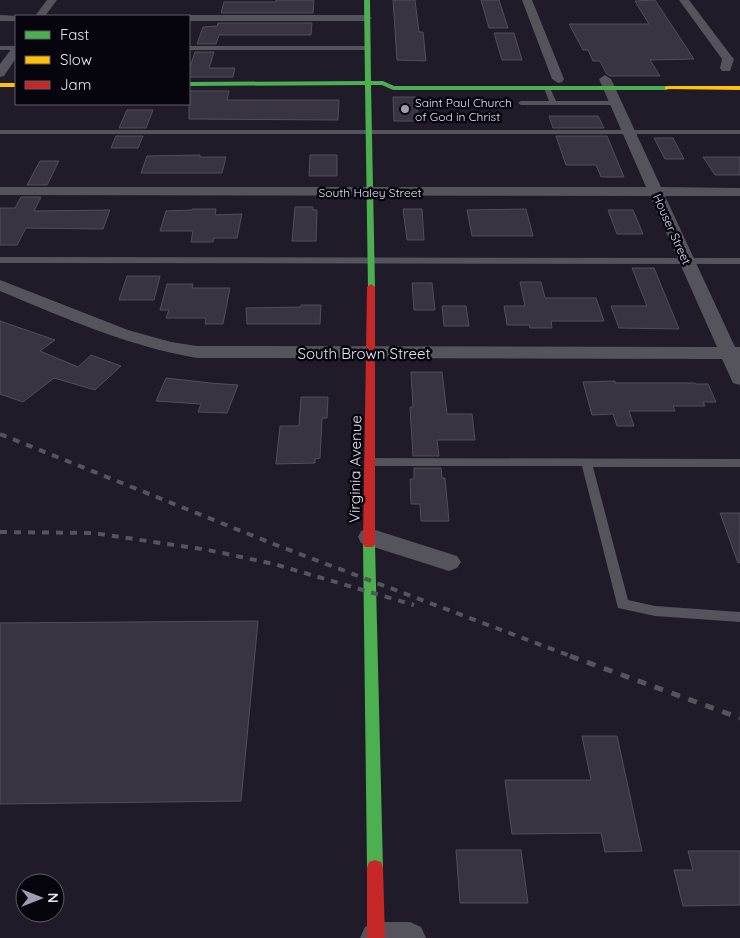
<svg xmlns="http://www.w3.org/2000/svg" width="740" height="938" font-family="Quicksand,sans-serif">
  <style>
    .building { fill: #383441; stroke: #524f5b }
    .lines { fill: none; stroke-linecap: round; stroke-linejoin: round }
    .lane { fill: #55545c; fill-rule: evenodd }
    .street { fill: #55545c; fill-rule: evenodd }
    .fast { fill: #4caf50; fill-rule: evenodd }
    .slow { fill: #ffc107; fill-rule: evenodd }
    .jam { fill: #c62828; fill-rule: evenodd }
    .rail-far1 { stroke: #56545d; stroke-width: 4; stroke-dasharray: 7 7; stroke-linecap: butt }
    .rail { stroke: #56545d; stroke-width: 5; stroke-dasharray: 9 9; stroke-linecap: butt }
    .poi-dot { fill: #9f9cab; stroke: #06050d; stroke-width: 2 }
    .labels { text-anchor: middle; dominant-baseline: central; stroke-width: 5; stroke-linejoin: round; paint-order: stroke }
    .far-poi-label { font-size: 12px; fill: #e4e1f1; stroke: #06050d; text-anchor: start }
    .far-street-label { font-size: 12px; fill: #e4e1f1; stroke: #06050d }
    .street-label { font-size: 15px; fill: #e4e1f1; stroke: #06050d }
  </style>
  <rect width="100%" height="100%" fill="#1f1b28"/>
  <g class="building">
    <polygon points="276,0 314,0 313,13 221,13 224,2 276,2"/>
    <polygon points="393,0 415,0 419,32 423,32 426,61 397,60"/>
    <polygon points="481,0 499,0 508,28 489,28"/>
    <polygon points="655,0 694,59 650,60 660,76 610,76 606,73 600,61 593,61 588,50 583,50 569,24 649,24 635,1"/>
    <polygon points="218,23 312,23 311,35 219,35 216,44 197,44 203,27 217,26"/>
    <polygon points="494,33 514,33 522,60 502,60"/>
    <polygon points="195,52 214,52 209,68 235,68 233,77 189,77 189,70"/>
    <polygon points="189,91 229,91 227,100 339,100 338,120 189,119"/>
    <polygon points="393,97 416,97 419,121 394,121"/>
    <polygon points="127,110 153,110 146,128 119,128"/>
    <polygon points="549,116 598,116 604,128 553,128"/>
    <polygon points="116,136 143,136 138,148 111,148"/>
    <polygon points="556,136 607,136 624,177 601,177 596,165 566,165"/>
    <polygon points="654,138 673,138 684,159 665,159"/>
    <polygon points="200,155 200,157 226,157 222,173 141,173 147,156"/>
    <polygon points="310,155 337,155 337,176 309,176"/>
    <polygon points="703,157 740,157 740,175 715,175"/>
    <polygon points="40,161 59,161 47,185 27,185"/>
    <polygon points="21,197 41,197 34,211 110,210 103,229 26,228 17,245 0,245 0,208 15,208"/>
    <polygon points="295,207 313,207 313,210 317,210 316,241 292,241"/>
    <polygon points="192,209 216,209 215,215 242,214 237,238 214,238 213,242 191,242 193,231 160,231 166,211 192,210"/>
    <polygon points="403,209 422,209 424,240 407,240"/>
    <polygon points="526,209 533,236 472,236 467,210"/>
    <polygon points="608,210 633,210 643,234 617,234"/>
    <polygon points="632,268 654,268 679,329 619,328 611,306 647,306"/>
    <polygon points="127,276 160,276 154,300 119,300"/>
    <polygon points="520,282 541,282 545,298 596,298 604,321 551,321 552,328 530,328 529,325 507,325 504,306 525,306"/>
    <polygon points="412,283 432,283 435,310 414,310"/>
    <polygon points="167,284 193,284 192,288 230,288 223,324 205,324 206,318 166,318 169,310 160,310"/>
    <polygon points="301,305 321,305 320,324 247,324 246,308 301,307"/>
    <polygon points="442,306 466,306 469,326 444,326"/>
    <polygon points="0,321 55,340 40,351 78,367 91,355 121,366 95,390 54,378 23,402 0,394"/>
    <polygon points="411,372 442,372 447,414 472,414 475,440 437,440 439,456 413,456 410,407 413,407"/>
    <polygon points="166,378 210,383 238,385 227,413 198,412 201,404 156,401"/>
    <polygon points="615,381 615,383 695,383 696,384 708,384 716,402 703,402 705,406 673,406 675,411 629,411 634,426 617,426 613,414 592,415 583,382"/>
    <polygon points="301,397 328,397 327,418 322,418 320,458 315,459 315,463 276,464 280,426 299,426"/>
    <polygon points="414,468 441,468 442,478 445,478 449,521 421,521 420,504 411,504 410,479 414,479"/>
    <polygon points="720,513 740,513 740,562 738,563"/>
    <polygon points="258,621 241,801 0,804 0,623"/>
    <polygon points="582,736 617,736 642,851 605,852 601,833 512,834 505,780 591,780"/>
    <polygon points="456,850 521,850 528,903 460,903"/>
    <polygon points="688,851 740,851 740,905 683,906 674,870 693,870"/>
  </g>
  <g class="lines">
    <g class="lane">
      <rect x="0" y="46" width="16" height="4"/>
      <polygon points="189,46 368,46 371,48 368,50 189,50"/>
      <polygon points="547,86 550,88 556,101 616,101 619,103 616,105 521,105 518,103 521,101 549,101 544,88"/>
      <rect x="0" y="130" width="740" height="4"/>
      <polygon points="0,257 740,258 740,264 0,263"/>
      <polygon points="370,458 740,459 740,467 593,467 628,600 655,606 740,612 740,622 655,616 618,608 582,466 370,466 364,462"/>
    </g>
    <g class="street">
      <polygon points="47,0 57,0 45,16 35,16"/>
      <polygon points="522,0 532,0 564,79 562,82 558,83 552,79"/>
      <polygon points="679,0 689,0 732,57 734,59 730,71 722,71 720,68 722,59"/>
      <polygon points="0,15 20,16 16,16 16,21 0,21"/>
      <polygon points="189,15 367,15 372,18 367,21 189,21 189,16 185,16"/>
      <polygon points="16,47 16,58 4,76 0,77 0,64 12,48"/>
      <path d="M605 75 611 79 661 187 740 188V196H665L735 347H740V385L733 383 722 359 197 358C127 346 65 318 0 291V280L128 330 171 342 197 346 717 347 650 196 0 195V187H646L599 79Z"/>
      <polygon points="369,528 457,556 461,562 457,568 449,571 361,543 358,537 361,531"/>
      <polygon points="376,922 410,922 421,927 426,938 360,938 365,927"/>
    </g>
    <g class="fast">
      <polygon points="364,0 370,0 371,81 383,81 394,86 667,86 670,88 667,90 393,90 382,85 371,85 375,287 371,290 368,289 365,85 189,86 189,82 365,81"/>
      <polygon points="369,539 373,541 375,544 383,868 381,874 375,876 369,874 367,868 363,544 365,541"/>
    </g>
    <g class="slow">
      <rect x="0" y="83" width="16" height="4"/>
      <polygon points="667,86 740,86 740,90 665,89 665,87"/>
    </g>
    <g class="jam">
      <polygon points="371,284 375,287 375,544 373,547 365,547 363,544 367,287"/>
      <polygon points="375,860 381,862 383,868 385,938 367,938 367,868 369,862"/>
    </g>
    <g class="rail-far1">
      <polyline points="0,434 276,545 573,657"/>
      <polyline points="0,532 93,533 208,550 274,564 414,605"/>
    </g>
    <polyline class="rail" points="570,656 740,718"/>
  </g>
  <circle class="poi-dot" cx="405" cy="109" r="5"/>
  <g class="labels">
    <g class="far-poi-label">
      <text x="415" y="102">Saint Paul Church<tspan x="415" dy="14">of God in Christ</tspan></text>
    </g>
    <g class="far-street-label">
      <text x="370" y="192">South Haley Street</text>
      <text transform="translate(672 229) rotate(66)">Houser Street</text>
    </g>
    <g class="street-label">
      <text x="364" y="353">South Brown Street</text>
      <text transform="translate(355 469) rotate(-89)">Virginia Avenue</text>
    </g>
  </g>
  <rect x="15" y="15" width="175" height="90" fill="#06050d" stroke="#5f5d68"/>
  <rect x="25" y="31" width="25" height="8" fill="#4caf50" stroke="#5f5d68"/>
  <text x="60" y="40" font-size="15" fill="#e4e1f1">Fast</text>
  <rect x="25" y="56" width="25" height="8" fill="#ffc107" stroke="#5f5d68"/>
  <text x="60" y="65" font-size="15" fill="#e4e1f1">Slow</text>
  <rect x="25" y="81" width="25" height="8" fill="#c62828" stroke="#5f5d68"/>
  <text x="60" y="90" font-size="15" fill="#e4e1f1">Jam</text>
  <g transform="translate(40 898) rotate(90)"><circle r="24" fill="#06050d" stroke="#5f5d68"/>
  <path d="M0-4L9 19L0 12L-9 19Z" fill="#9f9cab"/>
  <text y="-8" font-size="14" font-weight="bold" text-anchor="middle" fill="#e4e1f1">N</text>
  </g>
</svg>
